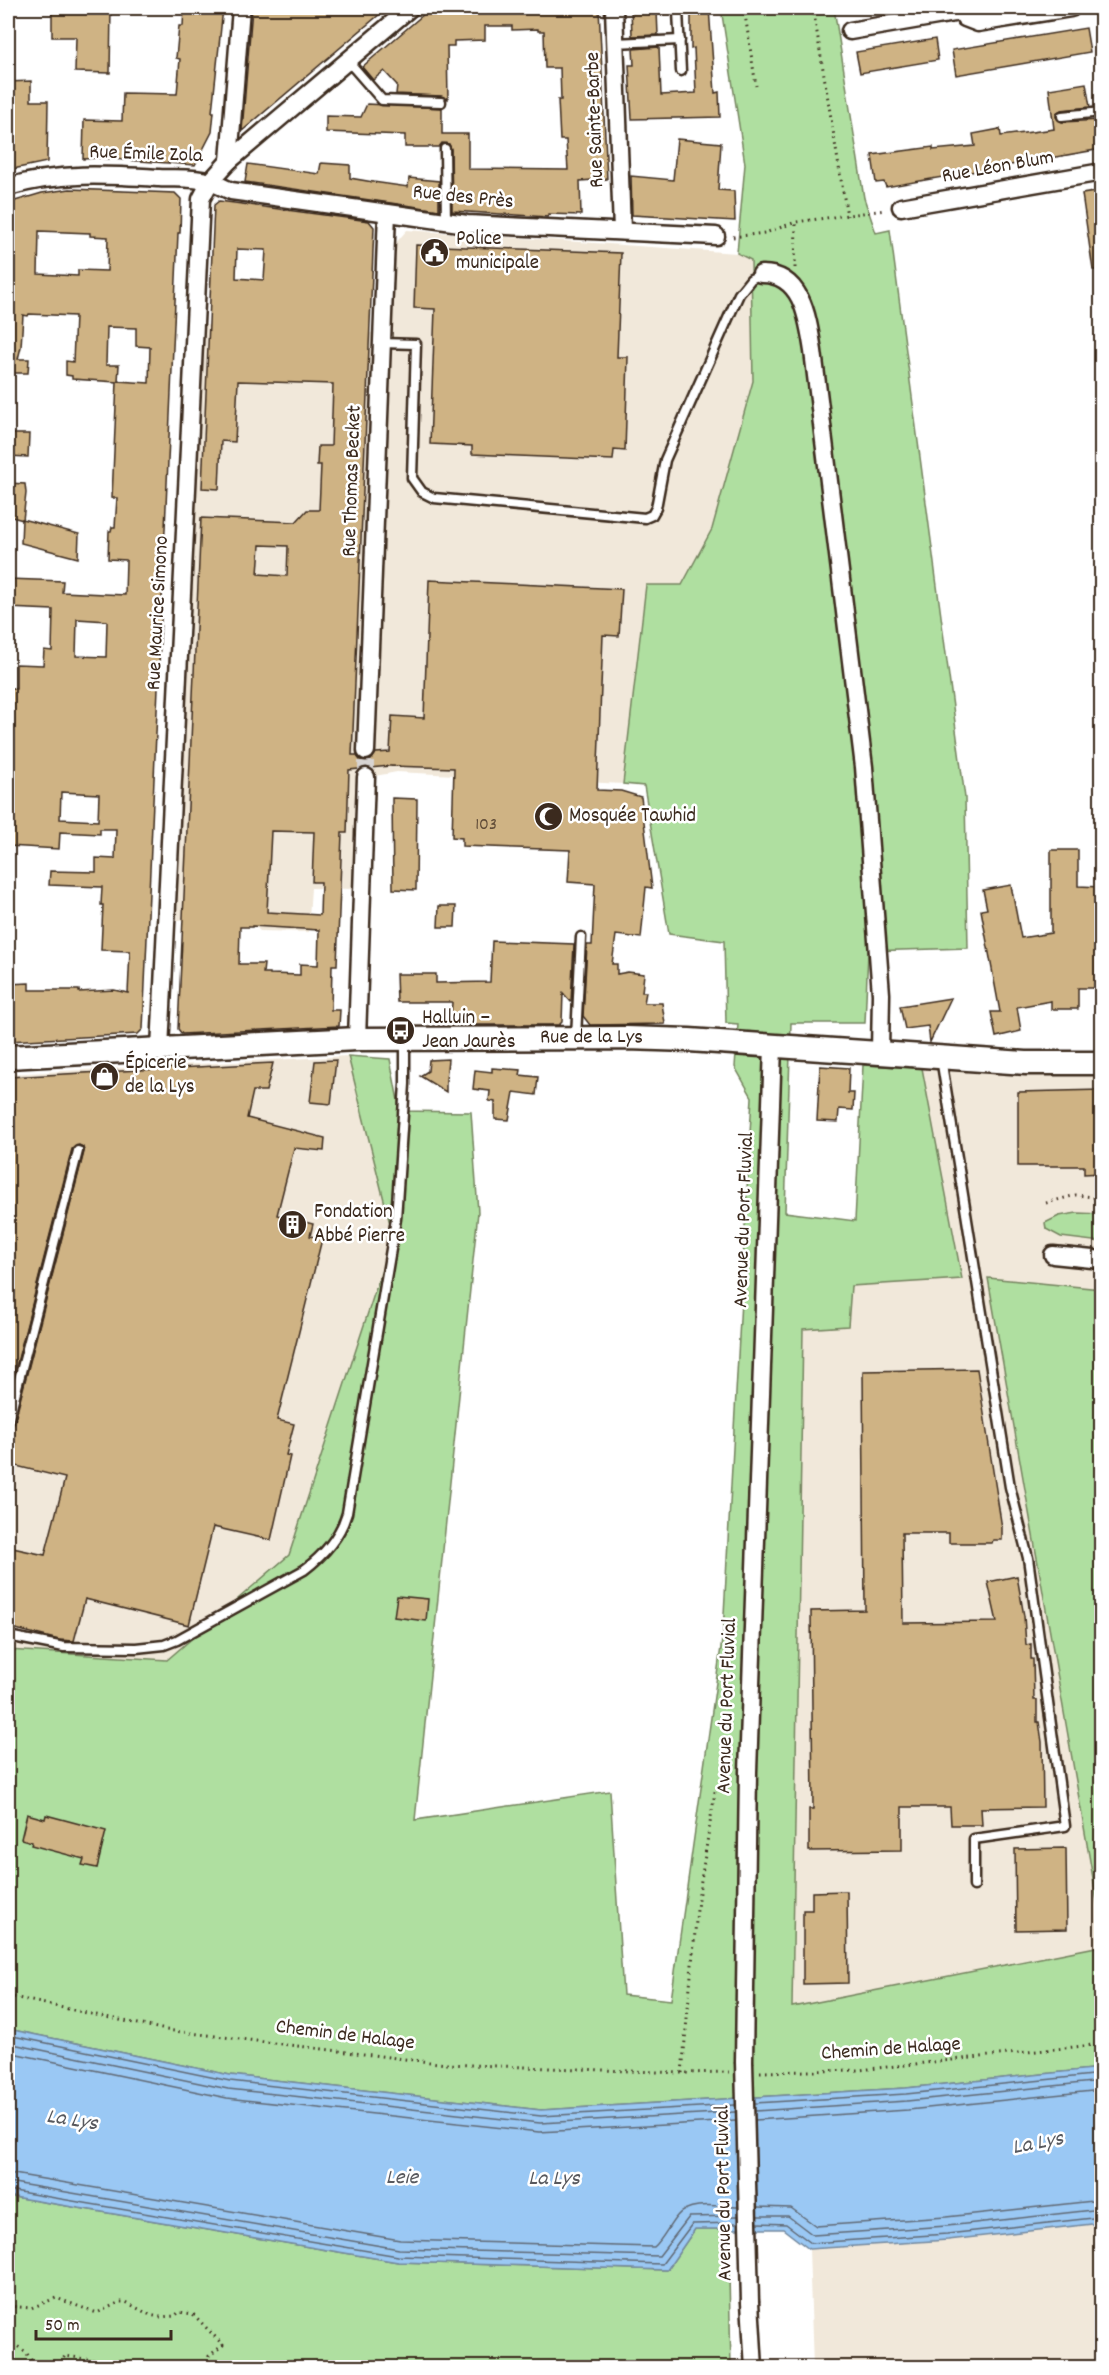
<svg xmlns="http://www.w3.org/2000/svg" width="1109" height="2375" font-family="Dekko,sans-serif">
  <style>
    .built { fill: #f1e8da }
    .green { fill: #afdfa0; stroke: #75845f; stroke-width: 1.5 }
    .water { fill: #9ac8f4; stroke: #74899e; stroke-width: 1.5 }
    .lines { fill: none; stroke-linecap: round; stroke-linejoin: round }
    .shore { stroke: #616974; stroke-width: 1.5 }
    .building { fill: #cfb384; stroke: #3b2a1e; stroke-width: 1.5; fill-rule: evenodd }
    .street-tunnel { stroke: #d8d4d2; stroke-width: 16; stroke-dasharray: 16 8; stroke-linecap: butt }
    .lane-casing { stroke: #3b2a1e; stroke-width: 13 }
    .street-casing { stroke: #3b2a1e; stroke-width: 21 }
    .secondary-casing { stroke: #3b2a1e; stroke-width: 27 }
    .path { stroke: #3b2a1e; stroke-width: 3; stroke-dasharray: 1.5 4.5; stroke-linecap: butt }
    .lane { stroke: #fff; stroke-width: 8 }
    .street { stroke: #fff; stroke-width: 16 }
    .secondary { stroke: #fff; stroke-width: 22 }
    .street-bridge-casing { stroke: #3b2a1e; stroke-width: 21; stroke-linecap: butt }
    .street-bridge { stroke: #fff; stroke-width: 16 }
    .labels { text-anchor: middle; dominant-baseline: central; stroke-width: 5; stroke-linejoin: round; paint-order: stroke }
    .number-label { font-size: 18px; fill: #604c38 }
    .street-label { font-size: 21px; fill: #3b2a1e; stroke: #fff }
    .poi-label { font-size: 21px; fill: #3b2a1e; stroke: #fff; text-anchor: start }
    .water-label { font-size: 22px; font-style: italic; fill: #58595e; stroke: #fff }
  </style>
  <rect width="100%" height="100%" fill="#fff"/>
  <filter id="ink" filterUnits="userSpaceOnUse"><feTurbulence type="fractalNoise" baseFrequency=".0167" numOctaves="2"/><feDisplacementMap in="SourceGraphic" scale="12" xChannelSelector="R" yChannelSelector="G"/><feConvolveMatrix kernelMatrix="1 2 1 2 8 2 1 2 1" color-interpolation-filters="sRGB"/></filter>
  <g filter="url(#ink)">
    <g class="built">
      <polygon points="407,230 737,253 751,259 753,381 712,529 682,585 646,585 623,784 397,772 358,779 353,889 311,888 308,932 260,931 252,923 173,920 203,325 370,333 391,330 394,245"/>
      <polygon points="348,1056 393,1236 289,1555 167,1660 8,1650 8,1074"/>
      <polygon points="922,1068 1101,1074 1101,1289 988,1278 1101,1924 1101,1946 792,2008 803,1329 848,1326 851,1286 962,1279"/>
      <polygon points="1101,2223 1101,2367 813,2367 809,2249 948,2240"/>
    </g>
    <g class="green">
      <polygon points="721,8 834,8 864,198 876,233 890,230 965,798 968,948 868,951 865,1023 791,1023 785,1212 855,1221 863,1065 922,1068 962,1279 851,1286 848,1326 803,1329 792,2007 1101,1946 1101,2068 906,2088 541,2110 230,2075 8,2029 8,1650 167,1660 289,1555 393,1236 348,1056 390,1059 400,1111 471,1112 478,1212 415,1820 610,1791 623,1995 671,2000 723,1633 752,1097 735,1067 738,1024 726,1023 724,941 669,934 644,786 623,784 646,585 682,585 712,529 753,381 751,260 737,253 745,164"/>
      <polygon points="1077,1213 1101,1214 1101,1242 1061,1237 1046,1229 1045,1223 1059,1216"/>
      <polygon points="988,1278 1101,1289 1101,1924"/>
      <polygon points="8,2196 398,2262 667,2270 695,2229 728,2229 731,2367 8,2367"/>
    </g>
    <polygon class="water" points="8,2029 230,2075 541,2110 906,2088 1101,2068 1101,2223 948,2240 809,2249 783,2229 695,2229 667,2270 398,2262 8,2196"/>
    <g class="lines">
      <g class="shore">
        <polyline points="8,2035 230,2081 541,2116 735,2105"/>
        <polyline points="8,2043 228,2089 540,2123 735,2112"/>
        <polyline points="8,2052 227,2098 539,2132 736,2121"/>
        <polyline points="755,2103 906,2094 1102,2074"/>
        <polyline points="755,2111 907,2101 1102,2081"/>
        <polyline points="755,2120 908,2110 1102,2090"/>
        <path d="M8 2173 400 2240 654 2247C663 2239 669 2225 677 2216 690 2200 720 2207 738 2207"/>
        <polyline points="8,2182 399,2249 659,2256 689,2217 738,2216"/>
        <polyline points="8,2190 398,2256 662,2264 692,2224 738,2223"/>
        <polyline points="757,2207 791,2208 816,2226 946,2217 1102,2200"/>
        <polyline points="758,2216 788,2216 813,2235 947,2226 1102,2209"/>
        <polyline points="758,2223 786,2224 811,2243 947,2234 1102,2217"/>
      </g>
    </g>
    <g class="building">
      <polygon points="52,8 111,8 110,73 75,72 76,37 52,37"/>
      <polygon points="184,8 223,8 212,112 214,112 212,132 195,165 98,158 83,159 84,120 122,121 123,93 177,94 180,59 176,58 179,26 183,26"/>
      <polygon points="252,8 387,8 242,131"/>
      <polygon points="431,8 524,8 524,11 599,8 607,179 580,181 581,215 548,214 548,217 452,211 451,149 449,144 442,143 439,147 405,147 405,135 326,132 326,116 361,117 367,104 442,108 442,134 468,134 468,169 568,170 566,140 560,140 558,100 561,100 560,68 545,68 544,31 538,31 538,29 512,30 512,26 485,26 485,40 454,41 454,46 447,46 448,99 441,96 396,94 397,85 384,71 373,80 362,67"/>
      <polygon points="631,8 651,8 651,11 657,11 658,35 632,36"/>
      <polygon points="691,8 709,8 715,93 719,92 720,117 632,119 629,65 634,65 633,49 659,47 661,95 696,93 694,48 691,49"/>
      <polygon points="1086,28 1090,52 956,75 952,50"/>
      <polygon points="935,39 938,60 860,73 856,52"/>
      <polygon points="31,81 31,101 48,101 47,162 8,170 8,82"/>
      <polygon points="1086,83 1090,107 1061,110 1056,113 1056,117 1062,122 1101,120 1101,149 886,187 884,182 876,183 872,155 933,147 933,150 975,146 973,134 1000,129 1001,136 1054,129 1049,89"/>
      <polygon points="677,139 721,143 718,190 734,191 735,221 632,215 631,176 673,180"/>
      <polygon points="321,163 350,165 350,178 373,182 408,187 409,178 439,181 439,210 245,182 248,164 319,174"/>
      <path d="M70 189 175 193 181 199 180 233H178L143 1029 138 1034 8 1041V984L29 983V990H79V992L114 990 128 993 130 951 101 950 103 905H101L102 887 49 885 50 871 96 872V858L115 859 116 829H100V834L60 832 59 849 8 846V688L16 689V664L43 665 44 650 52 651 53 610 8 608V579L63 581 62 592 125 595 126 560 108 559 109 531H111L112 527H115L117 498H112L117 382 72 379V376L66 375V361L73 362 75 316 29 314 28 316 23 315 21 347 18 359H29L28 373H14L12 381 8 380V203L42 193ZM39 231 90 233V236L108 237 107 271 78 270V276L38 274ZM107 327 136 328V346L150 347 149 383 118 381 119 365H106ZM77 619 107 621 106 657 76 656ZM61 792 99 794 98 821 60 819Z"/>
      <polygon points="1101,191 1101,270 1093,270 1082,194"/>
      <path d="M219 201 369 221 374 227 352 755H356L360 760 366 761 371 760 376 753 390 752 392 716 424 718 429 580 622 589 619 636 603 635 597 790 621 791 641 797 652 888 646 887 641 938 616 935 612 964H617V974L628 972 644 974 642 992H646L644 1003H662L665 1024 590 1025 583 1016 587 945H592L595 884 568 882 570 850 462 846V838L452 837 454 768 390 766 349 770 347 833H342L337 965H332L331 1010H340L339 1026 182 1034 178 1029 201 518 296 522 307 510H319L321 465H317L318 446H331L333 384 238 381 235 442 221 441 219 489 202 488 214 205ZM237 249 266 250 264 280 236 278ZM260 545 288 546 287 576 258 574ZM271 831 314 832 312 882H321L320 915 267 912ZM252 926 319 930 318 965 300 964V975L270 974V973H263L264 964H239L240 927H252Z"/>
      <polygon points="416,245 621,253 617,357 628,357 625,451 614,450 613,460 472,454 472,446 430,444 435,309 414,308"/>
      <polygon points="8,434 29,434 28,457 8,456"/>
      <polygon points="8,483 25,484 26,493 23,520 8,516"/>
      <polygon points="22,519 79,534 78,558 21,543"/>
      <polygon points="392,798 417,799 416,890 393,889"/>
      <polygon points="1051,850 1078,850 1078,886 1101,887 1101,988 1078,988 1078,1009 1051,1009 1051,1001 1017,1007 1021,1031 996,1037 991,1012 1000,1012 981,910 987,909 983,890 1011,885 1021,938 1051,933"/>
      <polygon points="439,906 456,906 455,927 438,927"/>
      <polygon points="492,941 574,944 571,1002 563,993 562,1022 559,1025 466,1025 466,1018 451,1017 452,1002 397,1002 396,974 436,974 436,983 490,982"/>
      <polygon points="951,998 930,1042 928,1026 905,1029 900,1006"/>
      <polygon points="448,1059 446,1080 446,1092 420,1076 428,1071 429,1060"/>
      <polygon points="336,1060 331,1104 310,1102 315,1061"/>
      <polygon points="273,1063 266,1091 253,1091 247,1118 325,1138 324,1151 294,1148 277,1215 313,1224 310,1236 322,1239 277,1420 294,1424 286,1455 290,1456 271,1540 213,1527 189,1625 85,1599 74,1641 59,1640 8,1627 8,1547 45,1555 65,1478 8,1464 8,1428 14,1424 84,1152 83,1147 79,1145 72,1149 8,1398 8,1077"/>
      <polygon points="820,1066 849,1068 848,1093 854,1093 853,1110 839,1109 838,1122 817,1121"/>
      <polygon points="492,1068 521,1070 520,1075 538,1077 536,1095 514,1092 509,1120 495,1119 495,1102 489,1101 490,1091 473,1089 475,1070 492,1072"/>
      <polygon points="1101,1090 1101,1173 1084,1174 1084,1166 1018,1166 1018,1092"/>
      <polygon points="977,1369 1002,1528 1002,1540 993,1540 992,1543 949,1543 949,1533 902,1533 903,1623 997,1622 988,1582 1017,1576 1024,1616 1026,1645 1031,1644 1031,1659 1033,1659 1034,1700 1037,1700 1037,1722 1039,1722 1042,1742 1043,1807 981,1808 982,1825 951,1825 950,1807 902,1807 902,1850 809,1851 809,1809 813,1809 811,1611 865,1610 863,1371"/>
      <polygon points="397,1596 428,1599 426,1621 394,1617"/>
      <polygon points="27,1814 45,1819 46,1815 106,1831 97,1868 82,1865 84,1859 31,1845 32,1842 21,1839"/>
      <polygon points="1066,1848 1067,1929 1016,1930 1015,1849"/>
      <polygon points="847,1891 848,1983 803,1984 803,1910 812,1910 812,1892"/>
    </g>
    <g class="lines">
      <polyline class="street-tunnel" points="366,777 366,751"/>
      <defs>
        <g id="lane">
          <polyline points="678,11 681,71"/>
          <polyline points="615,43 680,40"/>
          <polyline points="348,61 382,100 441,102"/>
          <polyline points="1062,116 1102,112"/>
          <polyline points="445,149 446,221"/>
          <polyline points="381,343 416,344 412,478 422,492 434,498 645,518 652,515 656,508 665,460 739,294 751,279 761,274"/>
          <polyline points="576,1037 581,937"/>
          <polyline points="941,1058 1010,1487 1028,1558 1065,1826 974,1839 974,1886"/>
          <polyline points="8,1422 78,1151"/>
          <path d="M8 1636 64 1647 136 1648 164 1645 177 1640 304 1570C324 1555 340 1537 347 1513L396 1219 405 1084V1039"/>
        </g>
        <g id="street">
          <polyline points="614,8 622,231"/>
          <polyline points="959,8 965,18 978,23 1071,8"/>
          <polyline points="850,31 960,12"/>
          <polyline points="229,161 241,8"/>
          <path d="M8 187C58 172 107 175 159 178 175 179 194 177 210 182 217 184 224 188 231 191L467 224 716 236"/>
          <polyline points="901,207 1102,172"/>
          <path d="M761 274C803 273 808 320 813 351L864 767 881 994 880 1053"/>
          <polyline points="366,751 387,213"/>
          <polyline points="357,1039 366,777"/>
          <polyline points="160,1049 201,199 210,182 229,161 410,8"/>
          <polyline points="1053,1255 1102,1260"/>
          <polyline points="744,2062 748,1772 773,1046"/>
          <polyline points="750,2302 754,2368"/>
        </g>
        <g id="secondary">
          <path id="s1" d="M8 1057 357 1039 627 1038 689 1040 1026 1063H1102"/>
        </g>
      </defs>
      <use href="#lane" class="lane-casing"/>
      <use href="#street" class="street-casing"/>
      <use href="#secondary" class="secondary-casing"/>
      <g class="path">
        <polyline points="744,8 756,86"/>
        <polyline points="813,8 847,216"/>
        <polyline points="733,237 765,233 796,222 885,210"/>
        <polyline points="795,268 796,222"/>
        <polyline points="1046,1203 1076,1195 1102,1198"/>
        <polyline points="8,1996 166,2030 446,2064 682,2073 729,2072"/>
        <polyline points="760,2072 859,2070 1102,2044"/>
        <polyline points="682,2073 698,1899 715,1792 723,1779 732,1777"/>
        <polyline points="8,2306 31,2308 56,2298 97,2313 120,2302 126,2302 150,2315 159,2317 175,2316 179,2312 193,2314 223,2345 209,2356 208,2361 213,2368"/>
        <polyline points="8,2340 26,2352 36,2368"/>
        <polyline points="57,2368 65,2356 100,2361 115,2368"/>
      </g>
      <use href="#lane" class="lane"/>
      <use href="#street" class="street"/>
      <use href="#secondary" class="secondary"/>
      <defs>
        <polyline id="street-bridge" points="744,2062 750,2302"/>
      </defs>
      <use href="#street-bridge" class="street-bridge-casing"/>
      <use href="#street-bridge" class="street-bridge"/>
    </g>
  </g>
  <defs>
    <symbol id="civic-disc" viewBox="-11 -11 22 22"><circle r="9.5" fill="#3b2a1e" stroke="#fff"/><path d="M-.6-6.5H3V-4.5H.6V-3L4-1V1h2V6H-6V1h2V-1L-.6-3ZM-1.2 2.5V6h2.4V2.5Z" fill="#fff"/></symbol>
    <symbol id="mosque-disc" viewBox="-11 -11 22 22"><circle r="9.5" fill="#3b2a1e" stroke="#fff"/><path d="M3.5-4.9A6 6 0 1 0 3.5 4.9A5 5 0 1 1 3.5-4.9Z" fill="#fff"/></symbol>
    <symbol id="bus-disc" viewBox="-11 -11 22 22"><circle r="9.5" fill="#3b2a1e" stroke="#fff"/><path d="M-5-6H5V4H4V6H2V4H-2V6H-4V4H-5ZM-3.5-4V0h7V-4ZM-3.5 1.2v1.5H-2V1.2ZM2 1.2v1.5H3.5V1.2Z" fill="#fff"/></symbol>
    <symbol id="shop-disc" viewBox="-11 -11 22 22"><circle r="9.5" fill="#3b2a1e" stroke="#fff"/><path d="M-5-2.5h2.3a2.7 3.5 0 0 1 5.4 0H5L5.5 6h-11ZM-1.5-2.5h3a1.5 2.3 0 0 0-3 0Z" fill="#fff"/></symbol>
    <symbol id="building-disc" viewBox="-11 -11 22 22"><circle r="9.5" fill="#3b2a1e" stroke="#fff"/><path d="M-4-6H4V6H1V3H-1V6H-4ZM-2.5-4.3h1.7v1.8h-1.7ZM.8-4.3h1.7v1.8H.8ZM-2.5-1h1.7V.8h-1.7ZM.8-1h1.7V.8H.8Z" fill="#fff"/></symbol>
  </defs>
  <g fill-rule="evenodd">
    <use href="#civic-disc" x="418" y="236" width="33" height="33"/>
    <use href="#mosque-disc" x="532" y="800" width="33" height="33"/>
    <use href="#bus-disc" x="384" y="1014" width="33" height="33"/>
    <use href="#shop-disc" x="88" y="1060" width="33" height="33"/>
    <use href="#building-disc" x="276" y="1208" width="33" height="33"/>
  </g>
  <g class="labels">
    <g class="number-label">
      <text x="486" y="825">103</text>
    </g>
    <g class="street-label">
      <text transform="translate(596 120) rotate(-92)">Rue Sainte-Barbe</text>
      <text transform="translate(146 155) rotate(2)">Rue Émile Zola</text>
      <text transform="translate(998 168) rotate(-10)">Rue Léon Blum</text>
      <text transform="translate(463 198) rotate(6)">Rue des Près</text>
      <text transform="translate(353 481) rotate(-88)">Rue Thomas Becket</text>
      <text transform="translate(159 613) rotate(-87)">Rue Maurice Simono</text>
      <text stroke="none"><textPath href="#s1" startOffset="584">Rue de la Lys</textPath></text>
      <text transform="translate(745 1220) rotate(-88)">Avenue du Port Fluvial</text>
      <text transform="translate(728 1706) rotate(-88)">Avenue du Port Fluvial</text>
      <text transform="translate(345 2036) rotate(7)">Chemin de Halage</text>
      <text transform="translate(891 2050) rotate(-4)">Chemin de Halage</text>
      <text transform="translate(725 2193) rotate(-91)">Avenue du Port Fluvial</text>
    </g>
    <g class="poi-label">
      <text x="456" y="240">Police<tspan x="456" dy="24">municipale</tspan></text>
      <text x="569" y="817">Mosquée Tawhid</text>
      <text x="422" y="1019">Halluin –<tspan x="422" dy="24">Jean Jaurès</tspan></text>
      <text x="125" y="1064">Épicerie<tspan x="125" dy="24">de la Lys</tspan></text>
      <text x="314" y="1213">Fondation<tspan x="314" dy="24">Abbé Pierre</tspan></text>
    </g>
    <g class="water-label">
      <text transform="translate(72 2121) rotate(9)">La Lys</text>
      <text transform="translate(1038 2144) rotate(-11)">La Lys</text>
      <text x="402" y="2178">Leie</text>
      <text x="554" y="2179">La Lys</text>
    </g>
  </g>
  <rect width="1109" height="2375" fill="none" stroke="#fff" stroke-width="30"/>
  <rect x="15" y="15" width="1079" height="2345" fill="none" stroke="#3b2a1e" stroke-width="2" filter="url(#ink)"/>
  <path d="M36 2330v9h135v-9" fill="none" stroke="#3b2a1e" stroke-width="3"/>
  <text x="45" y="2330" font-size="18" fill="#3b2a1e" stroke="#ffffff" stroke-width="4.5" paint-order="stroke">50 m</text>
</svg>
